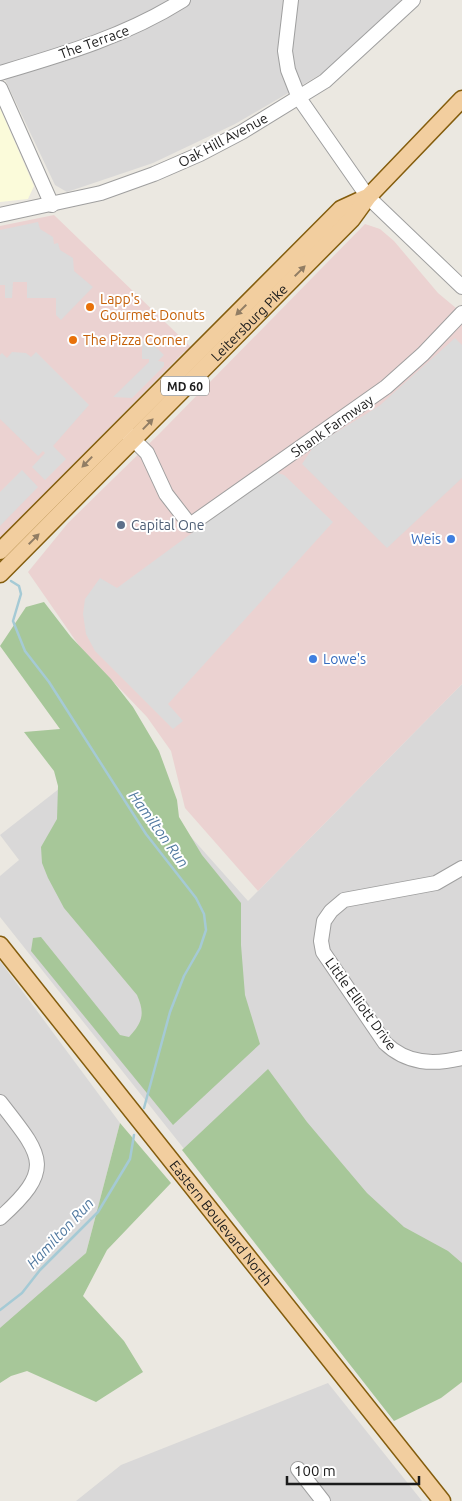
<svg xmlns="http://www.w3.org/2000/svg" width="462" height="1501" font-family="Ubuntu,sans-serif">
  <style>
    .residential { fill: #d9d8d8 }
    .commercial { fill: #ebd2d1 }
    .education { fill: #fbfbda }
    .forest { fill: #a7c799 }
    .parking { fill: #dbdbdb }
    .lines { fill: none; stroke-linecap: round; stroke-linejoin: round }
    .stream { stroke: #a5cad5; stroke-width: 2.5 }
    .minor-casing { stroke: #9f9f9f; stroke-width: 16 }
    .major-casing { stroke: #845d0d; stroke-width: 19 }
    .minor { stroke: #fff; stroke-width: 14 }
    .major { stroke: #f2ce9f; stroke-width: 16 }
    .oneway { fill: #917d64 }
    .food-dot { fill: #e8710a; stroke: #fff; stroke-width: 2 }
    .service-dot { fill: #5c6f8a; stroke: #fff; stroke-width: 2 }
    .shop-dot { fill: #3f7fe0; stroke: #fff; stroke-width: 2 }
    .labels { text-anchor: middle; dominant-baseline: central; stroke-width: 4; stroke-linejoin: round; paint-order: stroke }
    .shield { fill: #fff; stroke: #5f5f5f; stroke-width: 1 }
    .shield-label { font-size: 12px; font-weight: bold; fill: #1b1b1b }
    .street-label { font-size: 14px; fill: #1b1b1b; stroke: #fff }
    .food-label { font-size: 14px; fill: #c56008; stroke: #fff; text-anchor: start }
    .service-label { font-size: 14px; fill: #4e5e75; stroke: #fff; text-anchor: start }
    .shop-label { font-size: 14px; fill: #366cbe; stroke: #fff; text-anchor: end }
    .water-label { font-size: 15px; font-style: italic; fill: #5179a0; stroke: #fff }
  </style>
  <rect width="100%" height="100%" fill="#ebe8e1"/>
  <g class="residential">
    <polygon points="0,0 404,0 353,49 321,74 235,124 153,163 67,192 55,185 0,69"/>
    <polygon points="462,684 462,1341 385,1402 0,917 0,876 19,860 0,835 124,738 159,801 248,901"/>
    <polygon points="0,961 120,1123 86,1253 0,1331"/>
    <polygon points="328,1383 422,1501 76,1501 121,1465"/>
  </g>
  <g class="commercial">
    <polygon points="54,215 194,350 184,352 0,538 0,226"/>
    <polygon points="365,224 380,229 394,241 438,293 462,313 462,684 258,891 185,808 171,751 147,717 80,647 28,572 68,523 159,434"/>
  </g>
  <polygon class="education" points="0,108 34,186 28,199 0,202"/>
  <g class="forest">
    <path d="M44 602 71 637 111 679 133 707 159 751 177 800 179 817 202 855 241 903V945L245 995 260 1044 173 1125 31 951 33 938 41 937 120 1035 129 1037C143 1022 145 1013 137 995L64 908 48 878 42 863 41 847 57 819 58 786 54 771 24 732 60 729 0 646 26 607Z"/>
    <polygon points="268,1069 307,1122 367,1193 404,1227 448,1251 462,1263 462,1382 441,1398 394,1421 182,1150"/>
    <polygon points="120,1123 171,1183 107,1250 83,1296 124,1341 143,1372 96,1402 27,1371 11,1376 0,1383 0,1328 86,1253"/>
  </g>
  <g class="parking">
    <polygon points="38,222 40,229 53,237 54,244 58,243 60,250 73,258 74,271 93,287 61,320 56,315 56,298 27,298 27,282 13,282 12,298 5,298 5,285 0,285 0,230"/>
    <polygon points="455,338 462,345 462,478 387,548 302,464 314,446 379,406"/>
    <polygon points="149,340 164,355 158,361 164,362 164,366 132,398 113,397 149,362 149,359 142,359 142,341"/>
    <polygon points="12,352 26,353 31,357 36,352 89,405 53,446 66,459 45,480 32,467 45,453 43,451 38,456 0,419 0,355 2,353 7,358"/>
    <polygon points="22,470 38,487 0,526 0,492"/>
    <polygon points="275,472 284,475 333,522 168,704 183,721 173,729 95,651 86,634 83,614 85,599 100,578 117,588"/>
  </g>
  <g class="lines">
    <g class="stream">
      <polyline points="11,581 19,586 21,594 13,621 25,651 49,682 146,834 196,898 204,914 206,930 200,948 184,976 170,1012 144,1108"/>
      <polyline points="0,1310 22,1293 40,1270 98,1212 130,1159 134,1135"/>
    </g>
    <defs>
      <g id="minor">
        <polyline points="291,0 285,51 288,70 299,98 368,197 462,287"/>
        <path d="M0 73C64 54 126 36 183 0"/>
        <polyline points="0,88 52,205"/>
        <polyline points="0,215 101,193 154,174 200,154 242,132 325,81 413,0"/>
        <polyline points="127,433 147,453 166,494 190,525 386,387 423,354 462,313"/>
        <path d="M462 868 436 883 344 900 331 911 324 921 321 941 323 952 385 1043C407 1064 433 1065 462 1058"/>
        <path d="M0 1102C42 1156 56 1168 0 1218"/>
        <polyline points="298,1469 323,1501"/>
      </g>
      <g id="major">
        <polyline points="0,551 341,209 365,198"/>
        <path id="s1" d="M0 574 352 219 368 197 462 99"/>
        <path id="s2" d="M0 945 442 1501"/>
      </g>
    </defs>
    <use href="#minor" class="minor-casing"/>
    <use href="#major" class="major-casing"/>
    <use href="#minor" class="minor"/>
    <use href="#major" class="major"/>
  </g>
  <defs><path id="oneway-solid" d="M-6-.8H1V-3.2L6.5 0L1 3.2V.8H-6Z" transform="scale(1.25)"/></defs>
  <g class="oneway">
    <use href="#oneway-solid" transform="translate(300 271) rotate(-45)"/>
    <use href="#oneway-solid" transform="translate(241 310) rotate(135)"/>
    <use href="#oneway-solid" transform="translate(148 424) rotate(-46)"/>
    <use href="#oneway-solid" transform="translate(87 462) rotate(134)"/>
    <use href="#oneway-solid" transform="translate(34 539) rotate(-45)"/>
  </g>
  <g class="food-dot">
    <circle cx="90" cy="307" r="5"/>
    <circle cx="73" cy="340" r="5"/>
  </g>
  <circle class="service-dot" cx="121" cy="525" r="5"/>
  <g class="shop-dot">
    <circle cx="451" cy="539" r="5"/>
    <circle cx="313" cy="659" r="5"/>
  </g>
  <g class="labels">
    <rect class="shield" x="161" y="376.5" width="48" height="19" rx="4"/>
    <g class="shield-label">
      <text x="185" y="386">MD 60</text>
    </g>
    <g class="street-label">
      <text transform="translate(94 42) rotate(-20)">The Terrace</text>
      <text transform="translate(223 140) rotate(-28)">Oak Hill Avenue</text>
      <text stroke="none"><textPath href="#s1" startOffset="354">Leitersburg Pike</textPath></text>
      <text transform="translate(332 426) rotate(-35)">Shank Farmway</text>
      <text transform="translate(361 1004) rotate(54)">Little Elliott Drive</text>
      <text stroke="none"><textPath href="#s2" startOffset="355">Eastern Boulevard North</textPath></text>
    </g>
    <g class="food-label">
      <text x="100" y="299">Lapp's<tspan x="100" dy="16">Gourmet Donuts</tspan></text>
      <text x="83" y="340">The Pizza Corner</text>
    </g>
    <g class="service-label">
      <text x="131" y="525">Capital One</text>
    </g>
    <g class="shop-label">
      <text x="441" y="539">Weis</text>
      <text x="323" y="659" text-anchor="start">Lowe's</text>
    </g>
    <g class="water-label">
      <text transform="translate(159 829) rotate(54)">Hamilton Run</text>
      <text transform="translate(60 1233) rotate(-47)">Hamilton Run</text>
    </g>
  </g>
  <path d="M287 1476v8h132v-8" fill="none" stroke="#1b1b1b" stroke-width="2.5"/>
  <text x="294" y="1476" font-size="15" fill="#1b1b1b" stroke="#ffffff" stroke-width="4" paint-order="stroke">100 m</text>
</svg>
